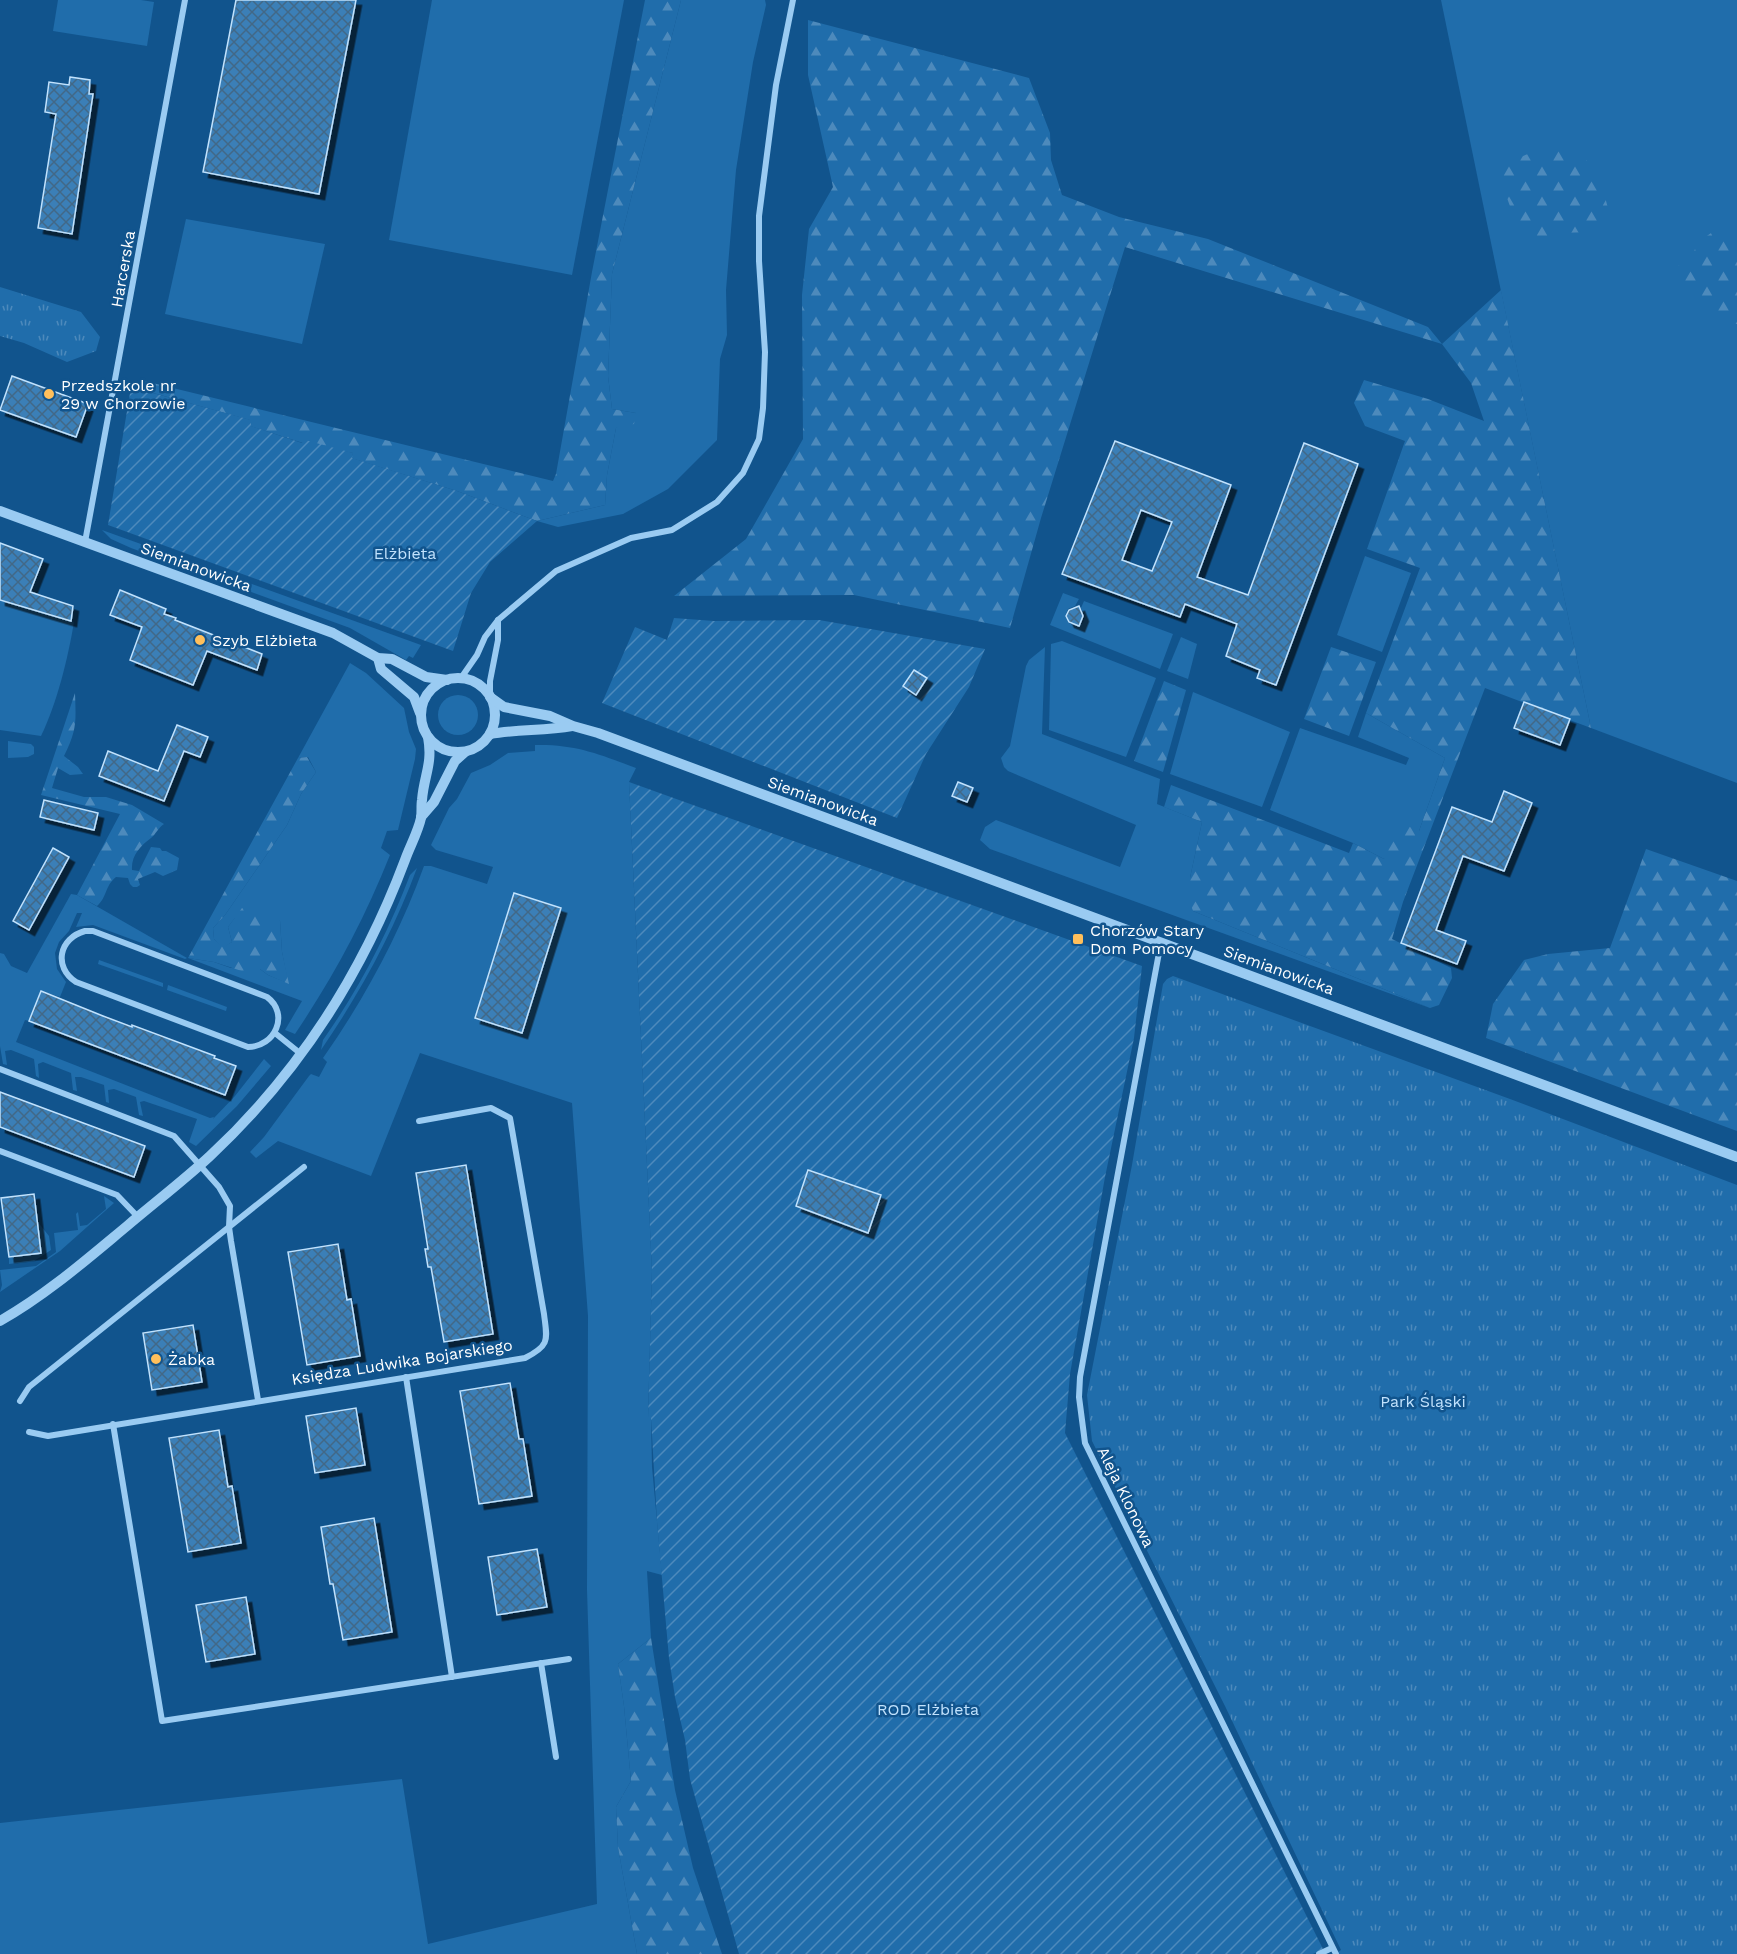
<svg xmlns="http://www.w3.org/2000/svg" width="1737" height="1954" font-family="'Work Sans',sans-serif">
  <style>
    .grass { fill: #206dab }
    .forest { fill: url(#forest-firs) }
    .park { fill: url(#park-tufts) }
    .garden { fill: url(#garden-furrows) }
    .building { fill: url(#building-cross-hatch); stroke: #c1e2fd; stroke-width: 1.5; fill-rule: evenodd; filter: url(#shadow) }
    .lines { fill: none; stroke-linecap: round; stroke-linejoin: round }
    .minor { stroke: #9acbf2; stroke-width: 6 }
    .tertiary { stroke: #9acbf2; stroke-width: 10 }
    .poi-dot { fill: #ffbf5b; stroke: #11548d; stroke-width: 2 }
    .labels { text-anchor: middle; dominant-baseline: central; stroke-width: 5; stroke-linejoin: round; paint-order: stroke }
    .street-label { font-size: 16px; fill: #fff; stroke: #11548d }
    .poi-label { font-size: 16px; fill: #fff; stroke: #11548d; text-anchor: start }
    .park-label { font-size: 16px; fill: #c1e2fd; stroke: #11548d }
  </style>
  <defs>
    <pattern id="forest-firs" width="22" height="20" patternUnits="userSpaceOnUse" patternTransform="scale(1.5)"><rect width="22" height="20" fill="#206dab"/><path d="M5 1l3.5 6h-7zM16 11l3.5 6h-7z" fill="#4d8abc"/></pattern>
    <pattern id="park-tufts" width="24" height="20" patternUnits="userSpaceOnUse" patternTransform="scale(1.5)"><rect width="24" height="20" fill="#206dab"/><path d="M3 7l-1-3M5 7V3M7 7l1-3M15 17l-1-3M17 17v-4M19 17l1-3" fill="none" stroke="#4d8abc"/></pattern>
    <pattern id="garden-furrows" width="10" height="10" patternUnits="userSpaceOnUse" patternTransform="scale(1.5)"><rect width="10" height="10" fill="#206dab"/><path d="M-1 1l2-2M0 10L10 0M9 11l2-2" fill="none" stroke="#4d8abc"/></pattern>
    <pattern id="building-cross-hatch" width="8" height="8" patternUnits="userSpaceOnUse" patternTransform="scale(1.5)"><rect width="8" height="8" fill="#3a7fb7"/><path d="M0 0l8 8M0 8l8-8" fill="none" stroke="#426887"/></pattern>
    <filter id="shadow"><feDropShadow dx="5.5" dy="5.5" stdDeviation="0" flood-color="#0009"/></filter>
  </defs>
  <rect width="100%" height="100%" fill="#11548d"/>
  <g class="grass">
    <polygon points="58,0 141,0 154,2 147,46 53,31"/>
    <polygon points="432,0 624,0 572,275 389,240"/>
    <polygon points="681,0 765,0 766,5 753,62 736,170 726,290 727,335 720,359 717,440 668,489 623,514 558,527 537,521 605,505 607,475 616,428 636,413 612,409 608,376 612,274"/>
    <polygon points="1441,0 1737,0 1737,783 1591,728"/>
    <polygon points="186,219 325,244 302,344 165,314"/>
    <polygon points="102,530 421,645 413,658 409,656 406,660 350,628 131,548 111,539"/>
    <polygon points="1365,556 1411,573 1382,652 1337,635"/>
    <polygon points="1063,593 1079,599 1075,606 1068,609 1065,616 1069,623 1076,626 1083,623 1085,616 1081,608 1084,601 1173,634 1160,669 1050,625"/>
    <path d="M0 600 74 622C68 658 57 703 41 736L0 730Z"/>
    <polygon points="1181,637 1197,644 1188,679 1167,671"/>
    <polygon points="1062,641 1156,678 1126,757 1049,730 1051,644"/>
    <polygon points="1045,647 1042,734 1160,779 1157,804 1202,822 1190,878 1193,911 1430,1008 990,849 980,840 985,827 996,820 1120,867 1136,825 1008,771 1004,767 1001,758 1010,746 1026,666 1029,660"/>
    <path d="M350 663 366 673 404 708 409 732 416 749 415 759 398 830 387 831 381 848 390 855C364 920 334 976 295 1034L285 1030 302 1001 188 958 214 962 231 968 260 969 268 975 288 983 282 952 280 921 235 918 228 927 232 942 223 948 214 939 213 928 225 915 287 825 301 794 316 772 308 757 298 758Z"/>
    <polygon points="1193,692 1290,732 1262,807 1170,774"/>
    <circle cx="458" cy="715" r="20"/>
    <polygon points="1366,713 1445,758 1419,831 1384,859 1353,843 1270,810 1300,728 1406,765 1409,758 1358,737"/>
    <polygon points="8,741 31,744 34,747 34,754 28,757 8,758"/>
    <path d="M535 745C575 744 599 754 636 768L629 782 652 1271 648 1417H651L652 1467 662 1575 647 1571 651 1638 618 1664 624 1706 631 1781 616 1807 618 1847 637 1954H0V1823L402 1779 428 1944 597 1904 587 1590 588 1316 572 1103 420 1053 371 1176 278 1141 256 1158 250 1152 264 1137 309 1076 311 1074 319 1077 327 1062 323 1058C365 998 399 935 424 866H431L487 884 493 867 436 850 431 845 449 808 457 799 471 773 490 765 508 753 535 751Z"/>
    <path d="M417 868C393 933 360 993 321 1050L323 1040C359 989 388 933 410 875Z"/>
    <polygon points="71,894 77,895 187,958 185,959 93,925 76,927 82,913 77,913 69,931 59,942 55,953 57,969 66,982 60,997 41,991 29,1021 25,1020 16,1042 210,1118 214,1117 213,1119 235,1096 264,1059 271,1066 237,1106 196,1146 189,1142 197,1119 144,1101 140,1102 143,1116 139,1115 136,1097 114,1089 108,1090 109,1103 106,1102 104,1085 81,1077 75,1077 77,1091 73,1090 71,1073 43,1062 38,1064 39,1078 36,1076 34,1059 11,1050 5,1051 7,1065 3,1064 0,1046 0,953 4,954 11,966 27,973"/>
    <polygon points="99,960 163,983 163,987 98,964"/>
    <polygon points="168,985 227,1007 226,1011 167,990"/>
    <polygon points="104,1196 114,1203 60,1251 0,1292 2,1285 0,1270 36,1266 56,1252 54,1233 78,1230 76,1214 78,1212 80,1226 87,1225 106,1209"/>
    <polygon points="37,1221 49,1236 51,1250 34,1261 9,1264 9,1257 39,1253"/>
  </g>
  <g class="forest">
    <polygon points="645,0 681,0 612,274 608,376 612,409 636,413 634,424 616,428 607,475 605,505 537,521 457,491 351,458 353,453 303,443 250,426 250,420 139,389 140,380 553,481 556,474 592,272"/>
    <polygon points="808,20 1029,78 1050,133 1051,160 1062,195 1119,217 1208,239 1428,327 1442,344 1501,290 1591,728 1485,688 1403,902 1392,939 1451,968 1452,978 1439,1005 1430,1008 1193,911 1184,885 1190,878 1202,822 1164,807 1171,785 1349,853 1353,843 1384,859 1399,822 1419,831 1445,758 1366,713 1420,568 1367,549 1405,441 1365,426 1354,403 1364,380 1428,399 1484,421 1471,383 1442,344 1125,247 1041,518 1010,628 854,595 674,596 746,539 803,439 802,295 809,229 833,187 808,75"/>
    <path d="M1549 150C1556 150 1563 150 1569 151 1596 155 1603 192 1610 214L1593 232 1557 233 1532 241 1518 228 1507 198 1502 172C1518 155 1527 153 1549 150Z"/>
    <polygon points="1714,231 1737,243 1737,324 1718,324 1703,301 1671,276 1677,267 1690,257 1701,240"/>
    <polygon points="1331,647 1376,662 1349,736 1304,719"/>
    <polygon points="1164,681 1186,690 1163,772 1134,761"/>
    <path d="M75 693C76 722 77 730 64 756L78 767 83 774 70 775 58 768 52 788 84 797H106L132 805 164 824C158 828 156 834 151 838 140 846 131 856 132 870L139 871 151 847 160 848 162 851H166L179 858 177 870 163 876 155 872 138 879 140 885 137 887H133L130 884 128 878 116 877C104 887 108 896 97 906L77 895 120 814 41 795Z"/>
    <path d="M307 757 316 772 301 794 287 825 225 915 213 928 214 939 223 947 232 942 228 927 242 908C259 905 266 912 280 921L282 952 289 984 268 975 260 969 251 974 214 962 188 958 298 758Z"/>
    <polygon points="1646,849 1737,881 1737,1131 1486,1038 1493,1004 1524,960 1548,954 1610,948"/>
    <polygon points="651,1638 675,1790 693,1868 722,1954 637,1954 618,1847 616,1807 631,1781 624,1706 618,1664"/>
  </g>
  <g class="park">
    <polygon points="0,287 81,312 100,337 96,351 67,362 24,343 0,336"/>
    <polygon points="1173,976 1510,1099 1737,1185 1737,1954 1335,1954 1341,1950 1225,1706 1092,1441 1087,1395 1132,1165 1163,984 1167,979"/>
  </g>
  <g class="garden">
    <polygon points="131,387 251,420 251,426 302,443 305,440 353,453 352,458 457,491 537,521 490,562 471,593 453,651 108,525"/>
    <polygon points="674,618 714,621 819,620 985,649 969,687 926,754 897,818 602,703 635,627 667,640"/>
    <polygon points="629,782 1142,966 1134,1038 1105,1177 1070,1374 1065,1433 1323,1949 1313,1954 739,1954 690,1779 685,1740 675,1697 669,1658 657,1522 651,1418 648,1418 652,1271"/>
  </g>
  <g class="building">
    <polygon points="236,0 356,0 319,194 203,172"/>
    <polygon points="70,77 90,80 89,94 93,94 72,234 38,228 56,114 45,112 49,82 69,85"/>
    <polygon points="12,376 88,404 76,437 0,410"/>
    <path d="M1115 441 1231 485 1197 577 1248 595 1304 443 1358 464 1276 685 1257 678 1260 670 1226 656 1237 624 1185 604 1180 617 1062 574ZM1141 510 1172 522 1152 571 1122 560Z"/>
    <polygon points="0,543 43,559 30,592 73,606 71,621 0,600"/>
    <polygon points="120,590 166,609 164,614 176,618 175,620 262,654 257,670 207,651 193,685 130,660 142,627 110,615"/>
    <polygon points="1079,606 1083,616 1079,626 1069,622 1066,616 1069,610"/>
    <polygon points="914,670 927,678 916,695 903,686"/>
    <polygon points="1524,702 1570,719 1560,745 1514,728"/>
    <polygon points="177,725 208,737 200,757 184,751 164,801 99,776 108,751 158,771"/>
    <polygon points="958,782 973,788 967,802 952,796"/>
    <polygon points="1504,791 1532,803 1504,871 1463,856 1436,930 1466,941 1457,964 1401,943 1452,807 1492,822"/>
    <polygon points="44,800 98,813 94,830 40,817"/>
    <polygon points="53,848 69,857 29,930 13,921"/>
    <polygon points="514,893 561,908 522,1033 475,1018"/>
    <polygon points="41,991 103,1016 132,1027 132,1025 215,1056 214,1058 236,1066 225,1095 29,1021"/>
    <polygon points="0,1092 145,1146 134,1177 0,1127"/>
    <polygon points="466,1165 493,1334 444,1342 431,1267 428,1267 425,1249 428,1249 416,1173"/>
    <polygon points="808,1170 881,1195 868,1233 796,1206"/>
    <polygon points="34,1194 41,1253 9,1257 1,1198"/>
    <polygon points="338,1244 347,1300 351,1299 360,1356 307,1365 288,1252"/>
    <polygon points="193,1325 202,1382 152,1390 143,1333"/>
    <polygon points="510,1383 519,1439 523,1439 532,1496 479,1504 460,1391"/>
    <polygon points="356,1408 365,1465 315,1473 306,1416"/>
    <polygon points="219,1430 228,1487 232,1486 241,1543 188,1552 169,1438"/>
    <polygon points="374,1518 392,1632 343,1640 333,1584 330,1584 321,1527"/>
    <polygon points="537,1549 547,1607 497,1615 488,1557"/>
    <polygon points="246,1597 255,1654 206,1662 196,1605"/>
  </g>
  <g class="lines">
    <g class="minor">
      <polyline points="85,542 185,0"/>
      <polyline points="461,678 477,655 485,637 498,620 556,571 631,538 672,530 717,502 743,473 759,439 763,408 765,352 759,261 759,216 776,85 793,0"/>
      <polyline points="490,697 490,681 498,640 498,620"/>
      <path d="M85 931H93L267 997C290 1014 275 1047 248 1047L76 982C53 967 59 938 85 931Z"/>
      <polyline points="1161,942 1080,1377 1079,1397 1085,1443 1336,1954"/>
      <polyline points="275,1033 301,1054"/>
      <polyline points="0,1069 174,1136 219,1187 230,1206 229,1227 231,1241 258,1400"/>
      <polyline points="0,1151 117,1195 138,1217"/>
      <polyline points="406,1377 452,1677"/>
      <polyline points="20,1401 29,1387 304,1167"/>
      <polyline points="113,1424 162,1721 569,1659"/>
      <path d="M29 1432 48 1436 525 1358C551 1345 547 1339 544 1314L510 1118 491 1108 419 1121"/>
      <polyline points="541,1663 556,1757"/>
      <polyline points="1319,1954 1332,1948"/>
    </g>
    <g class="tertiary">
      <polyline points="0,511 333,633 378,658 392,659 426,677 447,680"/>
      <polyline points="378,658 381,669 414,697 420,713"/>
      <circle cx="458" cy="715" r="37"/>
      <polyline points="490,697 504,707 550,716 573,726 598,733 1737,1157"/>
      <path d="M490 734C518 729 545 731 572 726"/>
      <polyline points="421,817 434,802 455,761 465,752"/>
      <path d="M0 1321C46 1295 86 1260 127 1226 154 1203 183 1181 210 1156 298 1074 363 972 405 860 410 846 418 832 421 818 422 812 421 805 422 800 424 775 433 764 428 737"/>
    </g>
  </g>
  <g class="poi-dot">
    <circle cx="49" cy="394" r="6"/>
    <circle cx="200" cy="640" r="6"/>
    <rect x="1072" y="933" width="12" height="12" rx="3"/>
    <circle cx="156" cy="1359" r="6"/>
  </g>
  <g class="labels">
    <g class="street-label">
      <text transform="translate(123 269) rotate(-80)">Harcerska</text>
      <text transform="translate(196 567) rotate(20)">Siemianowicka</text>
      <text transform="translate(823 801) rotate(20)">Siemianowicka</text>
      <text transform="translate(1279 970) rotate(20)">Siemianowicka</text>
      <text transform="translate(402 1362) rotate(-9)">Księdza Ludwika Bojarskiego</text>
      <text transform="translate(1126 1497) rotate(64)">Aleja Klonowa</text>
    </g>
    <g class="poi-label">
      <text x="61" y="385">Przedszkole nr<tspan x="61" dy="18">29 w Chorzowie</tspan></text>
      <text x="212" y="640">Szyb Elżbieta</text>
      <text x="1090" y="930">Chorzów Stary<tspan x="1090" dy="18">Dom Pomocy</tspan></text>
      <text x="168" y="1359">Żabka</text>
    </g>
    <g class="park-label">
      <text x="405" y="553">Elżbieta</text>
      <text x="1423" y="1401">Park Śląski</text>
      <text x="928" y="1709">ROD Elżbieta</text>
    </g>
  </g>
</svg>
